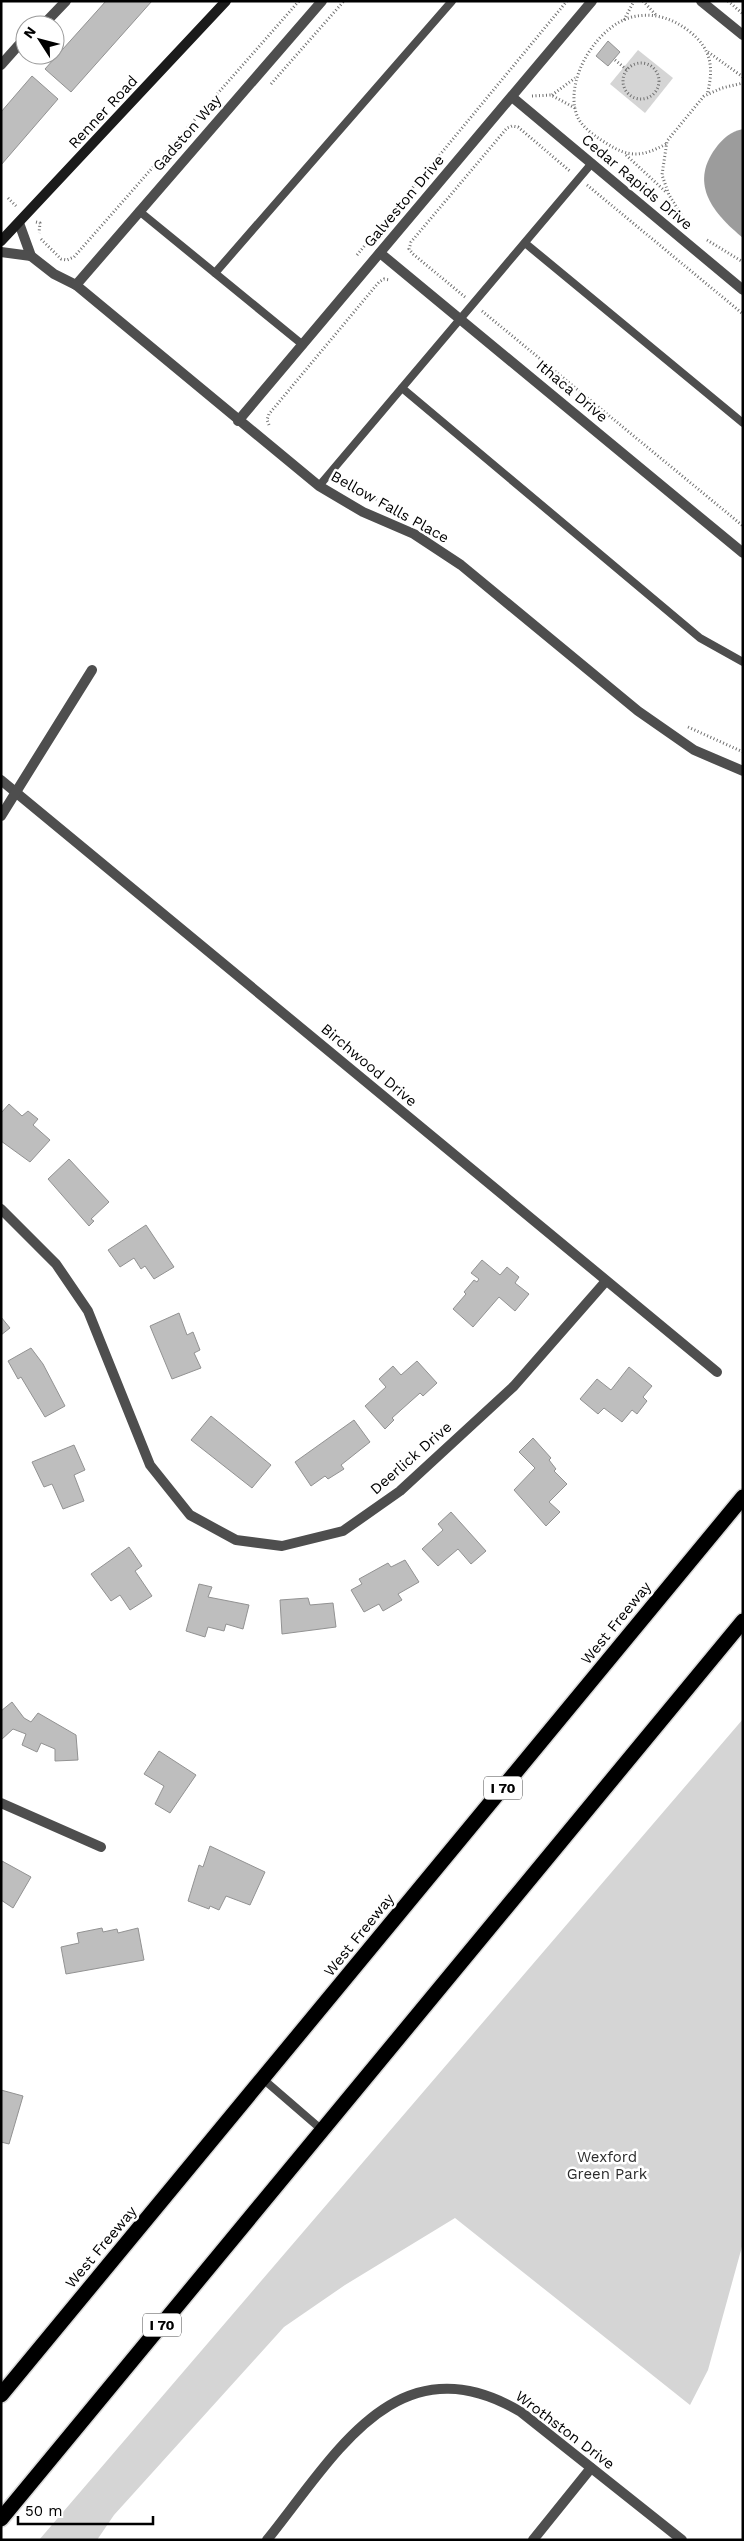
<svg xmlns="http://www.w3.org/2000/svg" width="744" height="2541" font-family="'Work Sans',sans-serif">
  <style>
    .green { fill: #d5d5d5 }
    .water { fill: #9c9c9c }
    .building { fill: #bebebe; stroke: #929292 }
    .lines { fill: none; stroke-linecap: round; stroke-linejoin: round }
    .highway-casing { stroke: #dbdbdb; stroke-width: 18 }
    .path { stroke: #707070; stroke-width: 3; stroke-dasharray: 1 2.5; stroke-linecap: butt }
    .lane { stroke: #4e4e4e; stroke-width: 8 }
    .street { stroke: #4e4e4e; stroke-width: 10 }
    .secondary { stroke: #1b1b1b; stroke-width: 10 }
    .highway { stroke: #000; stroke-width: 15 }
    .labels { text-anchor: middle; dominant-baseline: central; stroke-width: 5; stroke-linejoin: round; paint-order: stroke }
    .shield { fill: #fff; stroke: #4c4c4c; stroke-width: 1 }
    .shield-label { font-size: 14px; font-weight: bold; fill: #000 }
    .street-label { font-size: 15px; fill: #000; stroke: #fff }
    .park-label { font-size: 15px; fill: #2c2c2c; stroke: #fff }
  </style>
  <rect width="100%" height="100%" fill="#fff"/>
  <g class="green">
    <polygon points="638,50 673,78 645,113 610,84"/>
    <polygon points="743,1719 743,2243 708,2370 690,2405 455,2218 345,2285 284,2327 114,2515 97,2540 39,2540"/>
  </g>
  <path class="water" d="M743 129V238C714 214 689 185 715 149 723 138 730 132 743 129Z"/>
  <g class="building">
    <polygon points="106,1 152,1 71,92 45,69"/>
    <polygon points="608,41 620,52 608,66 596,56"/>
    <polygon points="32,76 58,99 1,165 1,112"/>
    <polygon points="9,1104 22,1116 28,1111 38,1119 33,1125 50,1140 30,1162 1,1141 1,1113"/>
    <polygon points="69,1159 109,1202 91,1219 94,1221 89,1226 48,1179"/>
    <polygon points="146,1225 174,1267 154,1279 145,1266 141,1269 134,1258 120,1267 108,1250"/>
    <polygon points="482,1260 500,1275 507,1267 519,1277 515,1283 529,1294 515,1311 499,1297 473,1327 453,1309 466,1294 464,1292 474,1280 477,1282 479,1279 471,1273"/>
    <polygon points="179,1313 187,1335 193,1332 200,1350 194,1353 201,1368 172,1379 150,1326"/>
    <polygon points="1,1317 10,1328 1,1335"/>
    <polygon points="31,1348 43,1364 65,1406 45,1417 21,1377 18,1379 8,1361"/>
    <polygon points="417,1361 437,1383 423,1396 420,1393 392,1418 394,1420 385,1429 365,1406 386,1387 379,1379 393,1366 401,1375"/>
    <polygon points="629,1367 652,1386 643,1397 647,1401 637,1414 632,1410 622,1422 604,1408 598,1414 580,1399 597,1379 611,1390"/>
    <polygon points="211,1416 271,1465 252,1488 191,1440"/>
    <polygon points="354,1420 370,1442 341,1465 344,1469 328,1479 325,1476 311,1486 295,1462"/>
    <polygon points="533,1438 551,1458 549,1460 556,1469 554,1471 567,1484 549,1502 560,1512 546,1526 514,1490 535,1468 519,1452"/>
    <polygon points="74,1445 85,1470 74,1475 84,1501 63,1509 52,1484 44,1487 32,1462"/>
    <polygon points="451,1512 486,1551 471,1564 458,1549 438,1566 422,1549 443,1530 438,1524"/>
    <polygon points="129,1547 142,1566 135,1571 152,1596 130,1610 120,1595 111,1601 91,1574"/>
    <polygon points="405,1560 419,1582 398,1594 402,1600 383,1611 379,1604 364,1612 351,1590 362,1584 359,1579 388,1563 391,1567"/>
    <polygon points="199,1584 212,1587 208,1597 249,1605 243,1629 226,1624 224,1631 208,1627 205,1637 186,1631"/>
    <polygon points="308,1598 310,1605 333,1603 336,1627 282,1634 280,1600"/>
    <polygon points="12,1702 24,1718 31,1722 38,1713 76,1735 78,1760 55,1761 55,1749 41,1743 37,1752 22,1745 26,1734 13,1729 1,1740 1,1711"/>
    <polygon points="159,1751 196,1775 170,1813 155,1804 164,1786 144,1774"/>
    <polygon points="210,1846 265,1872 250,1905 226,1896 219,1910 210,1906 209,1909 188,1901 199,1865 203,1867"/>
    <polygon points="2,1861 31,1877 13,1908 1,1900"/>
    <polygon points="102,1928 103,1932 117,1929 118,1933 138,1928 144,1960 66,1974 61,1947 79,1943 77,1933"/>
    <polygon points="1,2090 23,2096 9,2144 1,2142"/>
  </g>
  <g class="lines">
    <defs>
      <g id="highway">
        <polyline points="1,2395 743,1497"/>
        <polyline points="1,2519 743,1621"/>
      </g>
    </defs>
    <use href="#highway" class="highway-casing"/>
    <g class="path">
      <polyline points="643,1 656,15"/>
      <polyline points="728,1 743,14"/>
      <polyline points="624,20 634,1"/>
      <polyline points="708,52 743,77"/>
      <polyline points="615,60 627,70"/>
      <circle cx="641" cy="81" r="18"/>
      <polyline points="271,84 344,1"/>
      <polyline points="552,95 575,78"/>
      <polyline points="532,96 551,95 575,108"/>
      <path d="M666 144C642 157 629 158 606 143 596 137 584 129 578 118 562 83 596 26 632 17 653 12 672 18 689 31 712 49 714 68 707 95"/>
      <polyline points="626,155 667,193"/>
      <polyline points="587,185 743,314"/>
      <polyline points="8,198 16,206"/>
      <polyline points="36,222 40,223 39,233"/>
      <polyline points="687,224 669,195 662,175 667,141 704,96 722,88 743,83"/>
      <polyline points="41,239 61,259 67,260 74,257 299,1"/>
      <polyline points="707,240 743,262"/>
      <polyline points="357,255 567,1"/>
      <polyline points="465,297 413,254 409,249 411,242 507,128 512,126 518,127 571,172"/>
      <polyline points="482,311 743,526"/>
      <polyline points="269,425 267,420 269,414 379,282 384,279 390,280"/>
      <polyline points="339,479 393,508"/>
      <polyline points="688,727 743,752"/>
    </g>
    <g class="lane">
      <polyline points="139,211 303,345"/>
      <polyline points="525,243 743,423"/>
      <polyline points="215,273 452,1"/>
      <polyline points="402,388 700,638 743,662"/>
      <polyline points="319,486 592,163"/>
      <polyline points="263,2079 322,2130"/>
    </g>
    <g class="street">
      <polyline points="701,1 743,35"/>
      <polyline points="43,25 66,1"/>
      <polyline points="1,65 25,38"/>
      <polyline points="512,97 743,290"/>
      <polyline points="19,223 31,256 54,274 76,285 319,486 363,512 414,534 461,565 638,711 694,750 743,771"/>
      <polyline points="1,252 31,256"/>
      <polyline points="380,253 743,553"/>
      <polyline points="76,285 322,1"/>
      <polyline points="238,421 592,1"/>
      <polyline points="1,780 717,1372"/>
      <polyline points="1,816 92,670"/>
      <polyline points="1,1209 56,1264 88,1311 150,1465 190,1515 236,1540 282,1546 343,1531 400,1491 514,1386 606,1281"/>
      <polyline points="1,1803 101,1847"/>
      <path d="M267 2540C335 2456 397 2338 521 2412L682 2540"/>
      <polyline points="533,2540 591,2468"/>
    </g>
    <polyline class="secondary" points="1,241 226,1"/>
    <use href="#highway" class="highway"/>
  </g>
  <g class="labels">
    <g class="shield">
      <rect x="484" y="1776.5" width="38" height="23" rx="4"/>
      <rect x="143" y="2313.5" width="38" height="23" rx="4"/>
    </g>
    <g class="shield-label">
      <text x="503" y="1788">I 70</text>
      <text x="162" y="2325">I 70</text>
    </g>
    <g class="street-label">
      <text transform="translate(103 112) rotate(-47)">Renner Road</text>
      <text transform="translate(187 133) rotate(-49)">Gadston Way</text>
      <text transform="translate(637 182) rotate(40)">Cedar Rapids Drive</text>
      <text transform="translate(404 201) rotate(-50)">Galveston Drive</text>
      <text transform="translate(572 391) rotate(40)">Ithaca Drive</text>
      <text transform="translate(390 507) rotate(29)">Bellow Falls Place</text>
      <text transform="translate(369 1065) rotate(40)">Birchwood Drive</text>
      <text transform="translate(411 1458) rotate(-41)">Deerlick Drive</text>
      <text transform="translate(616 1623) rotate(-51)">West Freeway</text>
      <text transform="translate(359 1935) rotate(-51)">West Freeway</text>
      <text transform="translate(101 2247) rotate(-50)">West Freeway</text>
      <text transform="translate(565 2430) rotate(37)">Wrothston Drive</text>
    </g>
    <g class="park-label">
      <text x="607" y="2157">Wexford<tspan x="607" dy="17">Green Park</tspan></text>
    </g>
  </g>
  <rect width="744" height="2541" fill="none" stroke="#000000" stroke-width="5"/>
  <g transform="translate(40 40) rotate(306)"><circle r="24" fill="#ffffff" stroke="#999999"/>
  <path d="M0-4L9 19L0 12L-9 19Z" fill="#000000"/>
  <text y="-8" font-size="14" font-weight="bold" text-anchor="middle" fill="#000000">N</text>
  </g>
  <path d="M18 2516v8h135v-8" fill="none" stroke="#000000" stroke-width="2.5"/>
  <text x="25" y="2516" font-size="15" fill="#000000" stroke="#ffffff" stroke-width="4" paint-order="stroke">50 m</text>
</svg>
